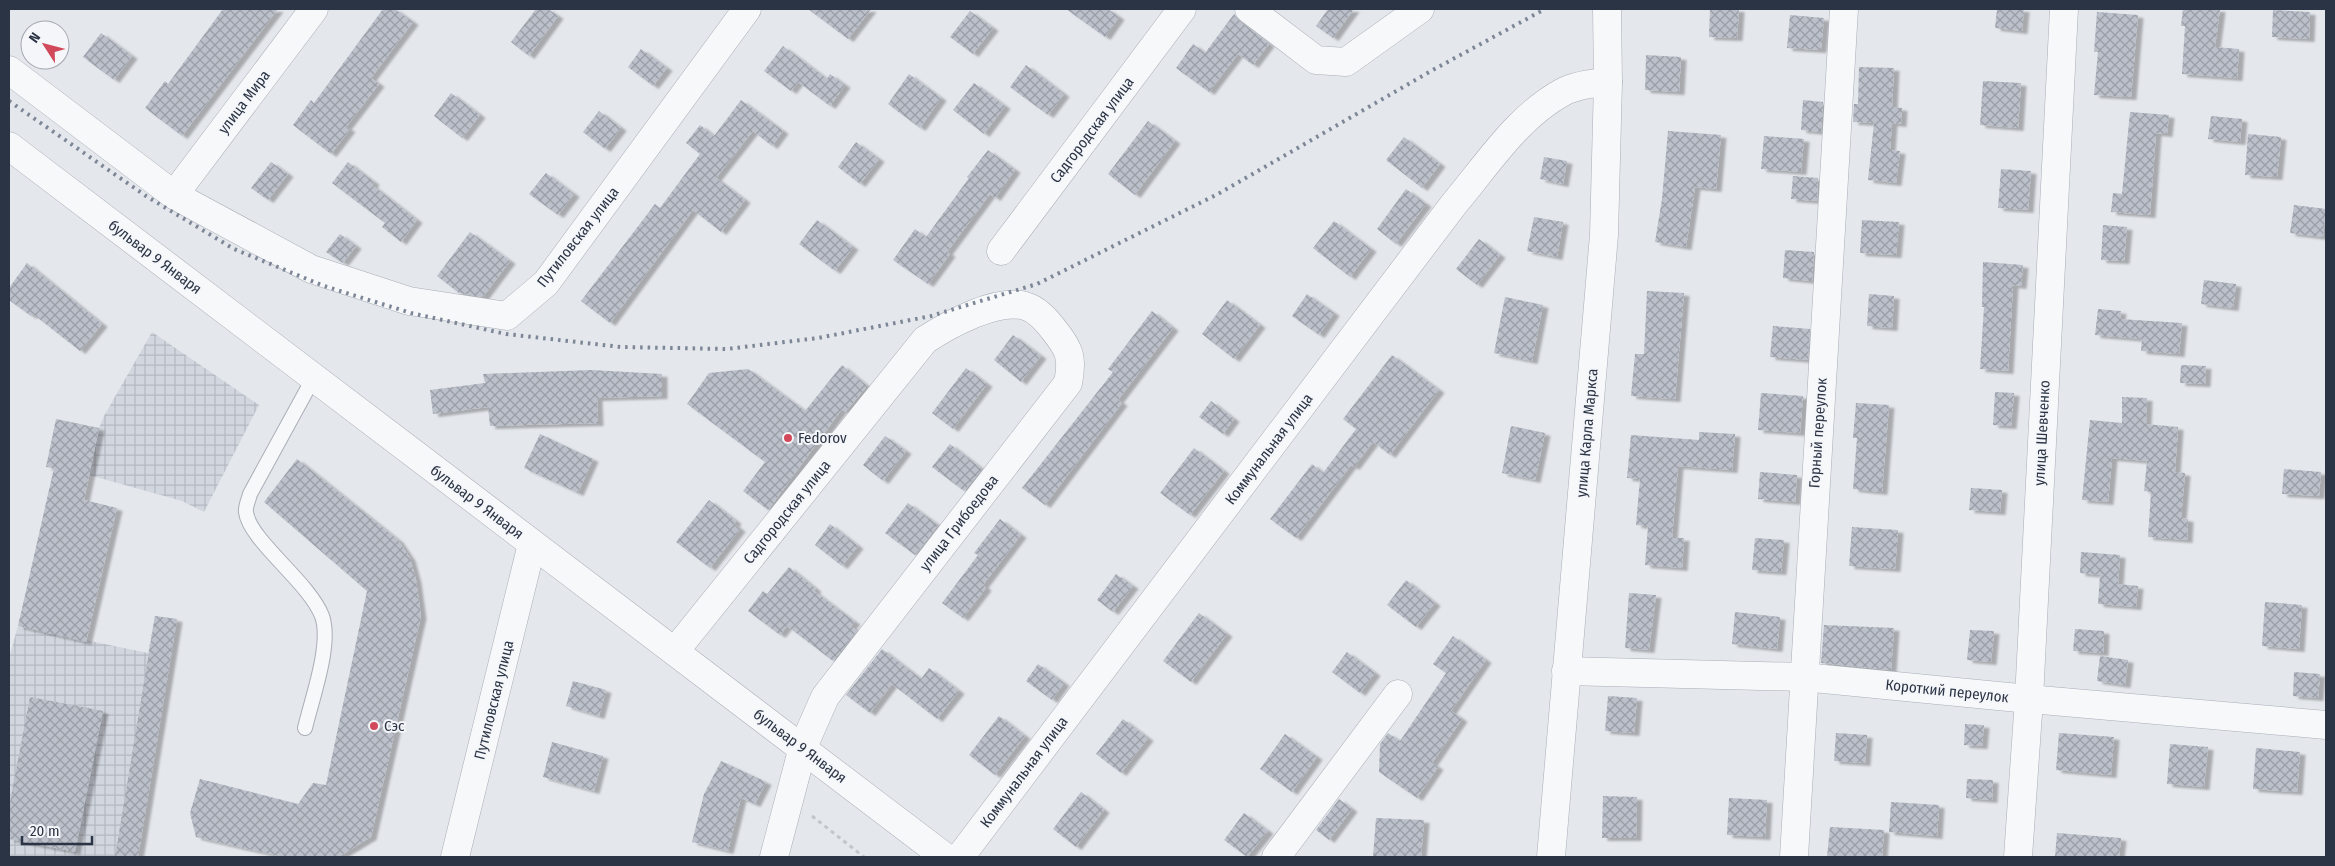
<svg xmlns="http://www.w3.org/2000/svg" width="2335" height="866" font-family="'Fira Sans Condensed',sans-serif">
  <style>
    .industrial { fill: url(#industrial-grid) }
    .building { fill: url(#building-cross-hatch); filter: url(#shadow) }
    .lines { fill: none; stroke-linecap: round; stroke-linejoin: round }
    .lane-casing { stroke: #a9aeb7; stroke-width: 16 }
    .street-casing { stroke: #a9aeb7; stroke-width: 29 }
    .path { stroke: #c2c5cb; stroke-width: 3; stroke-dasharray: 4 4; stroke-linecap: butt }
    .lane { stroke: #f7f8fa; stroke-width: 14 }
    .street { stroke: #f7f8fa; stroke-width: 28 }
    .rail { stroke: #7d8696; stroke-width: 4; stroke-dasharray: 2.5 5; stroke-linecap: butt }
    .poi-dot { fill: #d1495b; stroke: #f4f6f9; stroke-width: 2 }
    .labels { text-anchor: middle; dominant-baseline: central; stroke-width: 4; stroke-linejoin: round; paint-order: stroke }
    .street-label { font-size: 15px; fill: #2b3445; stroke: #f4f6f9 }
    .poi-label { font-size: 15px; fill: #2b3445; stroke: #f4f6f9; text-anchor: start }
  </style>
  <defs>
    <pattern id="industrial-grid" width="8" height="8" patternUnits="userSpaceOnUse" patternTransform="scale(1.25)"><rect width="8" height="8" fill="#d2d6de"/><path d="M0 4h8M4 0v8" fill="none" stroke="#b4b8c0"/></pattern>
    <pattern id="building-cross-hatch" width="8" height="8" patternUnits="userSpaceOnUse" patternTransform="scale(1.25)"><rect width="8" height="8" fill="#bbc0ca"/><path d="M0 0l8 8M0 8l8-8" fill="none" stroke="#989da6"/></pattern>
    <filter id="shadow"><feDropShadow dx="5.5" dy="3" stdDeviation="1" flood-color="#0004"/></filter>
  </defs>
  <rect width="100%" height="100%" fill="#e4e7ec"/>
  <g class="industrial">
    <polygon points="152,332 259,405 204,512 182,501 89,475 99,428 104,416"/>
    <polygon points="155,616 177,619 138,857 9,857 9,658 18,626 148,653"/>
  </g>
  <g class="building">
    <polygon points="223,9 278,9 182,136 145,108 165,81 168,84"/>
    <polygon points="383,9 395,9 413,22 371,78 379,84 346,127 350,129 331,154 293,125 311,100 314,103"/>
    <polygon points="536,9 548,9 558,16 529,56 511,42"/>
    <polygon points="808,9 871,9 848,39"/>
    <polygon points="1066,9 1108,9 1119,17 1105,37"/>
    <polygon points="1328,9 1354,9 1333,38 1316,26"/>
    <polygon points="1710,9 1739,9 1737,38 1709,37"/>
    <polygon points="1997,9 2024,9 2022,31 1995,28"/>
    <polygon points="2183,9 2220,9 2215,47 2239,49 2237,78 2182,74 2185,26 2181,26"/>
    <polygon points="2273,10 2310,12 2309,39 2272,37"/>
    <polygon points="970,11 993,28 973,54 950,37"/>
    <polygon points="2097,12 2138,15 2131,97 2094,95 2098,52 2094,52"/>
    <polygon points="1234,14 1240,21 1269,44 1253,65 1238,54 1209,92 1176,68 1193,44 1205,53"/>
    <polygon points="1790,15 1824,18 1821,50 1787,48"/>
    <polygon points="101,33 132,56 114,80 83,57"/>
    <polygon points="783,46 827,79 830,74 845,85 830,106 798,82 791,91 764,71"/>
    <polygon points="641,49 667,68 653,86 628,67"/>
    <polygon points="1646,55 1681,57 1679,92 1645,90"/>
    <polygon points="1026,65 1064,94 1048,115 1010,87"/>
    <polygon points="1859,67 1894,68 1892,107 1902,108 1901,124 1892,123 1890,150 1900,151 1896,183 1868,180 1874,123 1853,122 1854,104 1858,104"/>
    <polygon points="909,74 941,98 920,128 888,104"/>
    <polygon points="1983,81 2021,83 2018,128 1980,125"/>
    <polygon points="974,83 1005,106 984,134 953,110"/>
    <polygon points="451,93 480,115 462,138 434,116"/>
    <polygon points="741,100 783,131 772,146 753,131 716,178 745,200 721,232 693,210 610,323 581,301 655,204 660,208 700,154 686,143 700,125 714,136"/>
    <polygon points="1803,100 1823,102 1821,132 1801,130"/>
    <polygon points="599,111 621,128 605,149 583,132"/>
    <polygon points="2130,112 2169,115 2167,134 2156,133 2150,215 2111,212 2113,193 2122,194"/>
    <polygon points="2211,116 2242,119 2240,142 2208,139"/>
    <polygon points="1148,121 1175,141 1135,195 1108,174"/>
    <polygon points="1668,131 1721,135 1716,189 1695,187 1686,247 1655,242 1662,199"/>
    <polygon points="2248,134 2281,137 2277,177 2245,175"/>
    <polygon points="1764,136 1804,139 1801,172 1761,169"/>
    <polygon points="1404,137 1440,164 1422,188 1386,160"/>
    <polygon points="856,142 879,159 860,184 838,167"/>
    <polygon points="988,150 1015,170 995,198 990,194 947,252 950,254 928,284 893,260 915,229 926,237 969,178 967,177"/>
    <polygon points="1544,157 1567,161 1563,184 1540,179"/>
    <polygon points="271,162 288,174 268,200 251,188"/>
    <polygon points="348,162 374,182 372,185 417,220 401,242 382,227 385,223 332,183"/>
    <polygon points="2001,169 2031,171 2028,210 1998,208"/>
    <polygon points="546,173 574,194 558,215 529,194"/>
    <polygon points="1793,176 1818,178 1817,201 1791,199"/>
    <polygon points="1406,189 1426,204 1396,244 1377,229"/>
    <polygon points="2294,205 2326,209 2323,237 2290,233"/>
    <polygon points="1534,217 1563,222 1557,257 1527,251"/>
    <polygon points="817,220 853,247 835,271 799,244"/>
    <polygon points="1862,220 1899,222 1896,255 1860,253"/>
    <polygon points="1334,221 1371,249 1350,277 1313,248"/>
    <polygon points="2103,225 2127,227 2124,261 2101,260"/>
    <polygon points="470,232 510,261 483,297 459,293 437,276"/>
    <polygon points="340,234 356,246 343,263 326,252"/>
    <polygon points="1479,239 1500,255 1477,285 1456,269"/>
    <polygon points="1785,250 1814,252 1812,281 1783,278"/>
    <polygon points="1983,262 2023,265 2021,286 2013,285 2008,371 1980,369 1984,307 1982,307"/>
    <polygon points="27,263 102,324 80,351 33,314 31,316 9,300 9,288"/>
    <polygon points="2204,280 2236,284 2233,308 2201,304"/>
    <polygon points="1647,291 1684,293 1675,399 1631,396 1635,354 1644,354"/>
    <polygon points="1307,294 1334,313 1319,335 1292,316"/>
    <polygon points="1869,294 1894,296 1892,328 1867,326"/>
    <polygon points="1505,297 1543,305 1532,361 1494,353"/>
    <polygon points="1227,300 1260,325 1234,359 1202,334"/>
    <polygon points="2098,309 2121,311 2120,319 2182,323 2179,354 2141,351 2142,339 2095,335"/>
    <polygon points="1152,311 1173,328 1118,400 1122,403 1045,505 1022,488 1113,372 1108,369"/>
    <polygon points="1773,326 1810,329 1808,360 1770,357"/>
    <polygon points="1013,335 1041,356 1021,382 994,360"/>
    <polygon points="1392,355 1439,390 1390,455 1373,442 1354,467 1351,465 1296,538 1270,519 1312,464 1323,473 1356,429 1343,419"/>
    <polygon points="842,365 867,386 845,412 842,409 768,510 743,491 765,462 687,404 709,373 748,369 805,411"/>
    <polygon points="2181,365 2206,366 2205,384 2180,383"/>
    <polygon points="966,368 987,384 953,429 932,413"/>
    <polygon points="592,370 662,374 662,396 597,398 598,423 490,426 488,407 433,414 430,390 485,383 483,374"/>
    <polygon points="1995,392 2014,393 2011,426 1993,425"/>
    <polygon points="1761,393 1803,396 1800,433 1758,430"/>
    <polygon points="2122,397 2147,398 2146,424 2178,427 2175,472 2185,473 2181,518 2188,519 2187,540 2148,537 2151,492 2144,491 2147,461 2112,458 2108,502 2082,500 2090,420 2122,423"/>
    <polygon points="1211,401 1234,419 1223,434 1199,417"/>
    <polygon points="1856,403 1889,405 1882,492 1853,489 1857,438 1853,438"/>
    <polygon points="56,419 99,428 84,500 117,508 86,642 18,626 54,468 46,467"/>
    <polygon points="1511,426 1545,433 1535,480 1502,473"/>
    <polygon points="1699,432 1735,434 1732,470 1678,466 1672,538 1684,538 1682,568 1645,565 1648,526 1636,525 1640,479 1627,478 1631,435 1699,440"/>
    <polygon points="540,434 593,459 578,493 524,468"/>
    <polygon points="885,436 906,451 883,481 863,465"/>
    <polygon points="950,444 982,469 964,491 932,467"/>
    <polygon points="1194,448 1224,471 1190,515 1160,493"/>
    <polygon points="297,459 398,540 410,558 416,580 421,616 371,837 338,857 284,857 196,837 190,813 200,779 298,804 313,783 326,785 367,591 264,502"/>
    <polygon points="2284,469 2321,472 2319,496 2282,494"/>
    <polygon points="1760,472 1797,475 1795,502 1758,499"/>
    <polygon points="1971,488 2002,490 2000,512 1969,510"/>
    <polygon points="709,500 736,521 734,524 740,529 710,568 676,542"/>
    <polygon points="908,503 938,525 915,555 885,533"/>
    <polygon points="1000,519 1021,535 983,585 986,588 963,618 942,603 978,555 974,553"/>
    <polygon points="830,524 858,546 842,566 815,545"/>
    <polygon points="1852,527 1898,530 1895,569 1849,566"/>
    <polygon points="1755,538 1784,540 1781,572 1752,570"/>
    <polygon points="2081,552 2120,555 2118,584 2138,586 2136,607 2098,604 2100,575 2080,573"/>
    <polygon points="789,567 816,589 814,591 855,622 851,626 857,631 833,661 787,626 780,635 748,611 763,591 767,594"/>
    <polygon points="1116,574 1133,586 1113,612 1097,600"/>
    <polygon points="1406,580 1435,603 1416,627 1387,605"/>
    <polygon points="1629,593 1656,595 1649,650 1625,648"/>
    <polygon points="2265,602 2302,605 2299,649 2262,646"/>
    <polygon points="1735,612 1780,617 1777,649 1732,644"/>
    <polygon points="1199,613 1227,634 1191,682 1163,661"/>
    <polygon points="155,616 177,619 138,857 115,857"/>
    <polygon points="1824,625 1894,628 1891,670 1821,663"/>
    <polygon points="2075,629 2104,631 2103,653 2073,651"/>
    <polygon points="1970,630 1994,631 1991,662 1967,660"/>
    <polygon points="1453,636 1486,660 1451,711 1462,719 1432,763 1438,767 1417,798 1379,772 1380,744 1388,733 1400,741 1446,673 1433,664"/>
    <polygon points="882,649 921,679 929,668 959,691 937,719 892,684 870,713 846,695"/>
    <polygon points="1347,652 1375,673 1360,693 1332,672"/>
    <polygon points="2100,656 2128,660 2125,685 2097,681"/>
    <polygon points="1038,664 1064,683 1052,700 1026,681"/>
    <polygon points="2294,672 2320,674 2318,698 2293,696"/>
    <polygon points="573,681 606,690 599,716 566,706"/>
    <polygon points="1608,696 1637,698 1634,733 1605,731"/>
    <polygon points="30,697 103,711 75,852 9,839 9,807"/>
    <polygon points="999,716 1025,736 995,775 969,755"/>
    <polygon points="1123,719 1148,738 1121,773 1096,754"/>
    <polygon points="1965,724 1984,725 1982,746 1964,745"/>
    <polygon points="1836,733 1867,735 1865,763 1834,761"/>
    <polygon points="2059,733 2114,737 2111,775 2056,770"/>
    <polygon points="1285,734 1317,757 1292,792 1260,769"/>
    <polygon points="552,742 603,756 594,791 543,777"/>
    <polygon points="2170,744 2208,747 2204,787 2167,784"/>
    <polygon points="2256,748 2300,752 2297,792 2253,789"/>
    <polygon points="721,761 766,782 755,804 741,798 728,851 692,842 704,794"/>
    <polygon points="1967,779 1993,780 1992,800 1966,798"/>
    <polygon points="1081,792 1104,810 1076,847 1053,829"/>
    <polygon points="1603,796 1637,797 1636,838 1602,838"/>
    <polygon points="1729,798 1767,800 1765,837 1727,835"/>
    <polygon points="1339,799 1352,809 1329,840 1316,830"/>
    <polygon points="1891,802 1939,805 1937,836 1889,832"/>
    <polygon points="1244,813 1268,831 1247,857 1224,840"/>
    <polygon points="1376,818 1424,820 1421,857 1373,857"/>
    <polygon points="1830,827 1884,830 1882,857 1827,857"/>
    <polygon points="2057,833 2121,838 2119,857 2055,857"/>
  </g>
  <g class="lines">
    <defs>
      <path id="lane" d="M305 728C312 698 332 644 322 616 309 582 249 540 246 512 245 507 249 499 250 494L314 377"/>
      <g id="street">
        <polyline points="1249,9 1316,60 1346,62 1420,9"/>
        <polyline points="9,70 174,195 311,269 409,301 507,316 546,283 747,9"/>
        <polyline points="9,146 945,857"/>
        <polyline points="174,195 314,9"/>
        <polyline points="1001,251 1182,9"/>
        <path d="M675 651 925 340C948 325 996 298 1025 306 1037 309 1047 321 1054 330 1070 350 1073 358 1068 383L825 697 803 747 774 857"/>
        <polyline points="1566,671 1803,677 2029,699 2326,725"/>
        <polyline points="455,857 532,544"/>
        <path d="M960 857 1454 204C1487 165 1517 117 1563 92 1576 85 1594 83 1608 82"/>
        <polyline points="1276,857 1398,694"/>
        <polyline points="1551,857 1604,235 1608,82 1607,9"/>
        <polyline points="1794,857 1844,9"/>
        <polyline points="2018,857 2029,699 2064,9"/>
      </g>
    </defs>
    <use href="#lane" class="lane-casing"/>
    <use href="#street" class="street-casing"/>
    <polyline class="path" points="812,816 864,857"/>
    <use href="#lane" class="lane"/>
    <use href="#street" class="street"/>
    <polyline class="rail" points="9,101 146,196 234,249 324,286 411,313 506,334 621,347 727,349 818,338 931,316 1037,284 1218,194 1431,71 1545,9"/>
  </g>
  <g class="poi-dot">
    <circle cx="788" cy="438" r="5"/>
    <circle cx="374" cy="726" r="5"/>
  </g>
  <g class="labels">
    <g class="street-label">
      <text transform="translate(244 102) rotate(-53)">улица Мира</text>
      <text transform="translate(1092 130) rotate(-53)">Садгородская улица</text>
      <text transform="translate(578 237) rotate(-52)">Путиловская улица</text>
      <text transform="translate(155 257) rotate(37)">бульвар 9 Января</text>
      <text transform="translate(1587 433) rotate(-85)">улица Карла Маркса</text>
      <text transform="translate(1818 433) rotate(-86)">Горный переулок</text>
      <text transform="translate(2042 433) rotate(-87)">улица Шевченко</text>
      <text transform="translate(1269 449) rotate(-53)">Коммунальная улица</text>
      <text transform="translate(477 502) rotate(37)">бульвар 9 Января</text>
      <text transform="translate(787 512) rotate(-51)">Садгородская улица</text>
      <text transform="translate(959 523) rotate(-52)">улица Грибоедова</text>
      <text transform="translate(1947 691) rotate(6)">Короткий переулок</text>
      <text transform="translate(494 700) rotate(-76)">Путиловская улица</text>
      <text transform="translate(800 746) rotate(37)">бульвар 9 Января</text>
      <text transform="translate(1024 772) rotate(-53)">Коммунальная улица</text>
    </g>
    <g class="poi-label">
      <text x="798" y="438">Fedorov</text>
      <text x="384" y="726">Сэс</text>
    </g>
  </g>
  <rect width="2335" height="866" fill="none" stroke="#2b3445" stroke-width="20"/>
  <g transform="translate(45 45) rotate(306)"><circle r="24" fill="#f4f6f9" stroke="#a4a8b1"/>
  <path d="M0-4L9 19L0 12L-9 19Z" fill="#d1495b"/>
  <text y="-8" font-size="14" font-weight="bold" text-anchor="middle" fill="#2b3445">N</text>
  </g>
  <path d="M22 836v8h70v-8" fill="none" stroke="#2b3445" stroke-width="2.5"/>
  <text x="30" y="836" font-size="15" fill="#2b3445" stroke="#f4f6f9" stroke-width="4" paint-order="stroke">20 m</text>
</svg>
